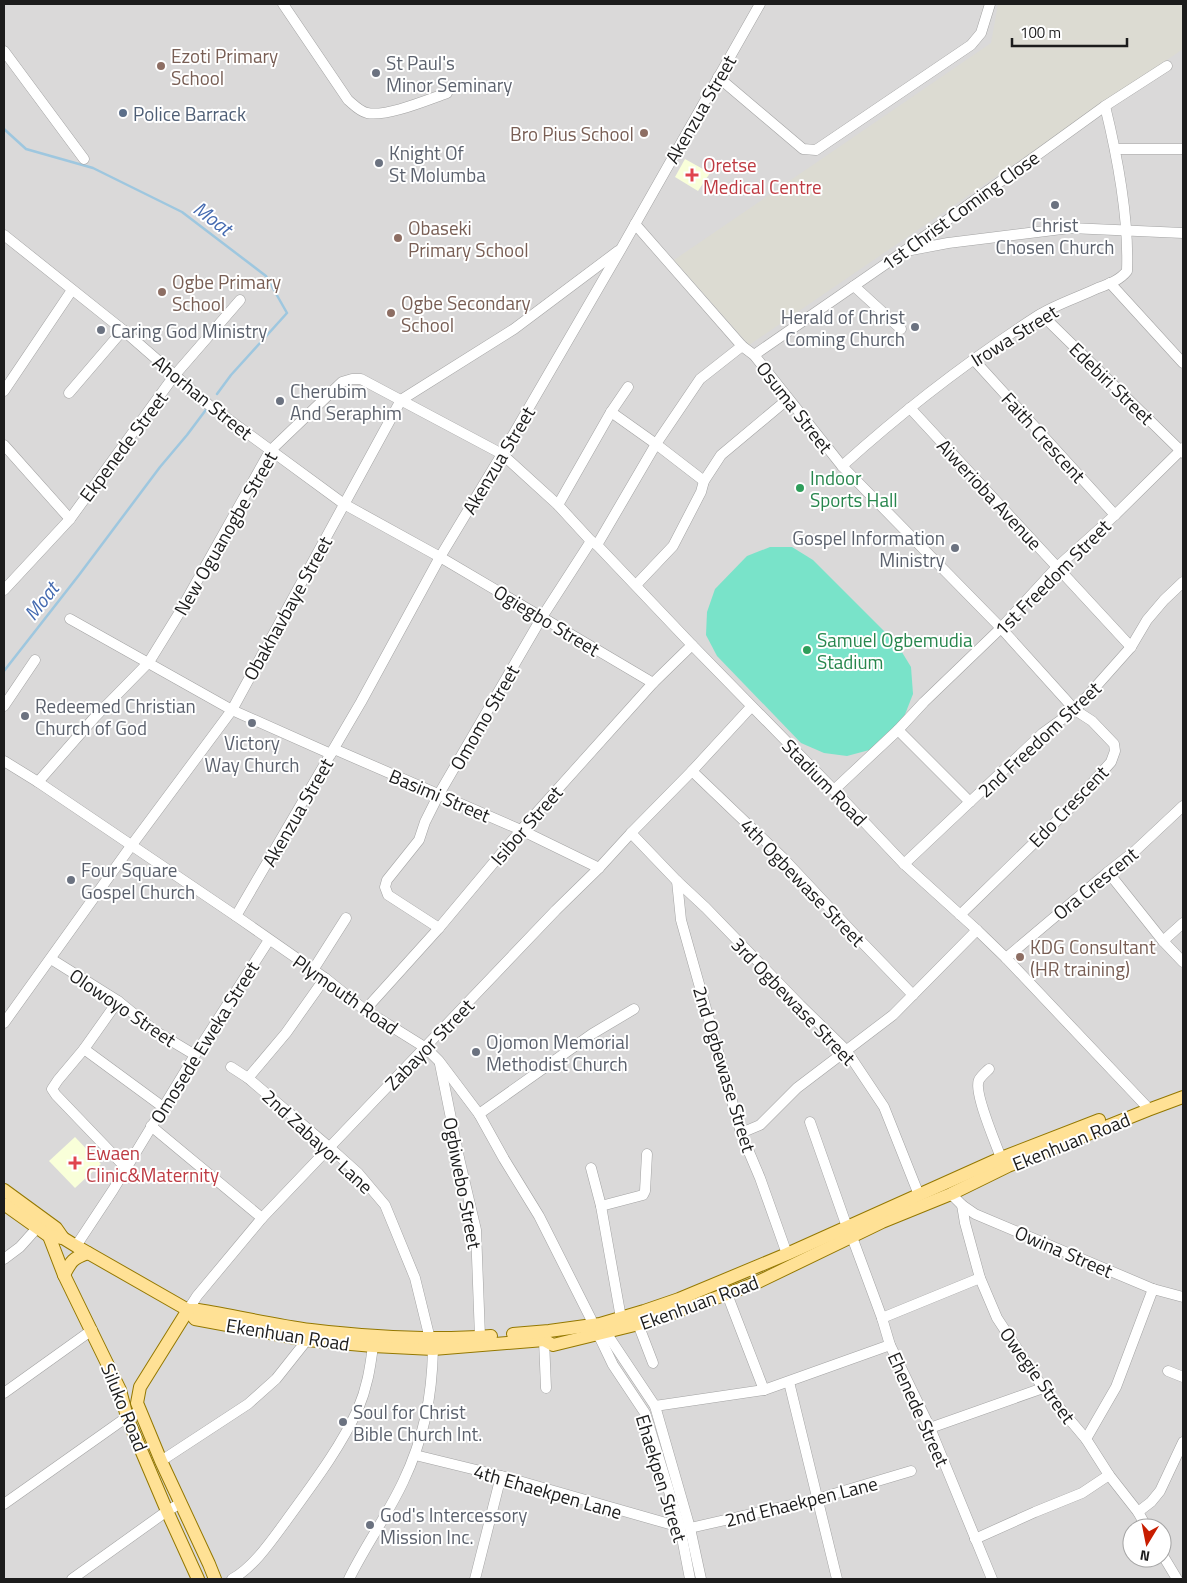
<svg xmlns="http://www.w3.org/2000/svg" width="1187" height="1583" font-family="'Titillium Web',sans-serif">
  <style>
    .residential { fill: #dad9d9; fill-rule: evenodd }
    .education { fill: #f9ffd9 }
    .airport { fill: #dcdbd2 }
    .pitch { fill: #79e3c9 }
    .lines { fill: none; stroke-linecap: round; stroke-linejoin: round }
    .stream { stroke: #9ec7df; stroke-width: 2.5 }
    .minor-casing { stroke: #a3a3a3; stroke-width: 11 }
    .major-casing { stroke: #947800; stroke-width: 14 }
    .minor { stroke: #fff; stroke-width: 10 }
    .major { stroke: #ffe195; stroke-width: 12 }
    .education-dot { fill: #8d6e63; stroke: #fff; stroke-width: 2 }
    .worship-dot { fill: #6b7280; stroke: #fff; stroke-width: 2 }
    .service-dot { fill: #5c6f8a; stroke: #fff; stroke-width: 2 }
    .health-dot { fill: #e0444e; stroke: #fff; stroke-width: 2 }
    .leisure-dot { fill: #2e9e5b; stroke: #fff; stroke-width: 2 }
    .labels { text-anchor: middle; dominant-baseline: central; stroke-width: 4; stroke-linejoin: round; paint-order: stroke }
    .education-label { font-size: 19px; fill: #785e54; stroke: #fff; text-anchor: start }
    .worship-label { font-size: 19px; fill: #5b616d; stroke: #fff; text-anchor: start }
    .street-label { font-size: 19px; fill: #1c1c1c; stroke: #fff }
    .service-label { font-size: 19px; fill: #4e5e75; stroke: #fff; text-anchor: start }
    .health-label { font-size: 19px; fill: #be3a42; stroke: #fff; text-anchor: start }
    .leisure-label { font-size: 19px; fill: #27864d; stroke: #fff; text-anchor: start }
    .water-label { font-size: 20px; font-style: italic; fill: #446ab0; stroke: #fff }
  </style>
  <rect width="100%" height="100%" fill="#eeece1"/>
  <path class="residential" d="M4 4H1183V1579H4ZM1132 1528H1162V1558H1132Z"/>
  <g class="education">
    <polygon points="685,159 710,173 698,191 675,177"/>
    <polygon points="75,1137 101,1164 75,1188 49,1161"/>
  </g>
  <polygon class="airport" points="998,4 1183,4 1183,49 749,345 674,260 991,43"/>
  <polygon class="pitch" points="770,547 792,547 813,560 897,644 911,667 913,694 904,717 873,749 847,756 824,753 801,743 717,656 706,635 707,612 715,589 747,556"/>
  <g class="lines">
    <g class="stream">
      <polyline points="4,129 26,149 93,168 182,212 266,276 287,313 231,375 217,394"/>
      <polyline points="4,671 79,575 160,467 187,435 208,407"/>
    </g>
    <defs>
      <g id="minor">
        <path d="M283 4 348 100C354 105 359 111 367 113 387 117 427 100 447 93"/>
        <polyline points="4,51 84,159"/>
        <polyline points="718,77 803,149 816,150 971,45 981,33 990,4"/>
        <polyline points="1115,149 1183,149"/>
        <polyline points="635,224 742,346 754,355 842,466 1001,628 1075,710 1092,721 1114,744 1115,751 1111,762 1070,808 960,915"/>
        <polyline points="4,235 123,330 209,405 344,504 440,557 653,683"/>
        <polyline points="906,251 948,243 1070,228 1183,233"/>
        <polyline points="1110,283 1183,363"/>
        <polyline points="854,286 901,329"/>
        <polyline points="1041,314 1183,453"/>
        <polyline points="754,355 903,252 1105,106 1167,66"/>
        <polyline points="974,360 1115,515"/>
        <polyline points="4,391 72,290"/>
        <polyline points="69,393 123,330"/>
        <polyline points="910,408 1131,647"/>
        <polyline points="611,412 656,444 704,481"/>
        <polyline points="4,445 70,519"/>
        <path d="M842 466C903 411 969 360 1039 315 1057 304 1079 297 1098 288 1109 284 1120 280 1127 271 1129 217 1118 159 1105 106"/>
        <polyline points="558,505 611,412 628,387"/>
        <polyline points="597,545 656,444 700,379 742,346"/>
        <polyline points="636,585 673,546 701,492 704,481 721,455 788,399"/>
        <polyline points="4,590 70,519 174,376 240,300"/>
        <polyline points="70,619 232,710 331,754"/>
        <polyline points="4,706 35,660"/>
        <polyline points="898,730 970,802"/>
        <polyline points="334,749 521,830 599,868"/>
        <polyline points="4,761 38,782 236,916 325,978 365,1010 426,1048 439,1061 479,1114 504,1159 539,1216 591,1319 591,1325 601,1340 613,1365 645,1413 680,1527 690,1579"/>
        <polyline points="692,771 782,857 855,935 913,995"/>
        <polyline points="38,782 95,717 149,662 178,615 270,451 342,382 352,379 361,379 502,454 558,505 591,541 597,545 692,645 834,790 904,864 977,930 1006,958 1149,1109"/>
        <polyline points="834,790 898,730 924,702 1001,628 1057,567 1115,515 1183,448"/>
        <polyline points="631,833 677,881 706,908 800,1005 846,1050 884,1107 919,1195"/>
        <polyline points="904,864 1043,733 1075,710 1131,647 1147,620 1164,600 1183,582"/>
        <polyline points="1108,872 1163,941 1183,962"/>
        <polyline points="677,881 681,920 741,1133 760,1178 787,1254"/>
        <polyline points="236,916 361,702 440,557 502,454 621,249 760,4"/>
        <polyline points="439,928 388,895 385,887 387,880 419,840 425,822 439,794 542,617 591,541"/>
        <polyline points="1163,941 1183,923"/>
        <polyline points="1006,958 1108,872 1136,850 1183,806"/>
        <polyline points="51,959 118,1001 155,1031 195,1055"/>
        <polyline points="313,970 346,918"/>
        <polyline points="118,1001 84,1049 58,1080 52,1089 56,1095 126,1168"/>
        <polyline points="365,1010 439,928 521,830 653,683 692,645"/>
        <polyline points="4,1023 131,846 232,710 401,400 514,329 618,251"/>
        <polyline points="84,1049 163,1107"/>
        <polyline points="440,1064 459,1158 476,1230 480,1337"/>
        <polyline points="231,1067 248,1078 329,1147 358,1173 385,1205 415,1278 430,1339"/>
        <path d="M989 1069C986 1072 981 1076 979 1080 973 1091 996 1144 1001 1158"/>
        <polyline points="248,1078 286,1033 325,978"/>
        <polyline points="479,1114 592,1034 634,1009"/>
        <polyline points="810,1122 847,1227"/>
        <polyline points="151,1126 262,1218"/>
        <polyline points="741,1133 760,1125 797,1088 893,1015 977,930"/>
        <polyline points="591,1168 601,1206 621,1318"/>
        <polyline points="951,1194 962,1205 975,1214 1153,1289 1183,1297"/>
        <polyline points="962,1205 965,1223 980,1278 997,1318 1043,1388 1086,1439 1109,1475 1138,1512 1147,1528"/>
        <polyline points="601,1206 643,1195 645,1191 647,1154"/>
        <polyline points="852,1237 882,1318 890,1345 930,1428 992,1579"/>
        <polyline points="76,1246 113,1190 195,1055 269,940"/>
        <polyline points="4,1259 20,1247 37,1228"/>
        <polyline points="727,1294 764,1390"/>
        <polyline points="188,1310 197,1296 262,1218 556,910 599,868 631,833 692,771 751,707"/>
        <polyline points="882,1318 980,1278"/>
        <polyline points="638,1324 653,1363"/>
        <polyline points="603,1328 655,1406 690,1528 701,1579"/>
        <polyline points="544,1340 546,1388"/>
        <polyline points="1168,1371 1183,1377"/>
        <polyline points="789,1382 837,1579"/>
        <polyline points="4,1393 92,1330"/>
        <polyline points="655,1406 764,1390 890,1345"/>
        <polyline points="930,1428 1043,1388"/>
        <polyline points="1086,1439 1116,1387 1153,1289"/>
        <polyline points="415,1455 501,1476 680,1527"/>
        <polyline points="161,1461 248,1404 276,1379 307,1340"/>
        <polyline points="4,1504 127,1417"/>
        <polyline points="1138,1512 1151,1502 1160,1491 1183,1442"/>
        <polyline points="690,1528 817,1499 911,1471"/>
        <polyline points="975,1539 1035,1512 1082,1493 1109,1475"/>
        <polyline points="1162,1554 1177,1579"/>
        <polyline points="72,1579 167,1511 181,1503"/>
        <path d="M232 1579C253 1568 272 1540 286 1521 312 1485 339 1450 358 1409 367 1388 370 1369 373 1346"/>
        <path d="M349 1579C365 1546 387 1516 403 1482 424 1438 432 1397 433 1349"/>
        <polyline points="475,1579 501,1476"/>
      </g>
      <g id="major">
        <polyline points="4,1190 56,1228 63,1238"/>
        <polyline points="4,1204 49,1236 63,1238 76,1246 188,1310 195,1319 307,1340 373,1346 433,1349 544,1340 553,1345 647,1322 727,1294 758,1282 882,1222 951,1194 1008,1166 1148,1110 1183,1097"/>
        <polyline points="49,1236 64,1275 120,1390 127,1417 167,1511 198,1579"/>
        <path d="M64 1275C71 1261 73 1258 88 1253"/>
        <path d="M188 1310H198C236 1316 273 1325 311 1330 371 1337 431 1341 491 1336"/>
        <polyline points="188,1310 140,1387 137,1403 161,1461 209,1564 215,1579"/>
        <polyline points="513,1334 549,1331 600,1324 644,1311 679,1299 787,1254 1001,1158 1099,1120"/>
      </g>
    </defs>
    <use href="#minor" class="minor-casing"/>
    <use href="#major" class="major-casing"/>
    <use href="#minor" class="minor"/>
    <use href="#major" class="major"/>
  </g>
  <g class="education-dot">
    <circle cx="161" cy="66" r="5"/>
    <circle cx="644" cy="133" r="5"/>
    <circle cx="398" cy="238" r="5"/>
    <circle cx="162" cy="292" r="5"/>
    <circle cx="391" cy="313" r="5"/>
    <circle cx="1020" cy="957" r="5"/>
  </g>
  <g class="worship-dot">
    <circle cx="376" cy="73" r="5"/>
    <circle cx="379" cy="163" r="5"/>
    <circle cx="1055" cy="205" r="5"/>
    <circle cx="915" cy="327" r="5"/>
    <circle cx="101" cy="330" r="5"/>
    <circle cx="280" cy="401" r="5"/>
    <circle cx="955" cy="548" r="5"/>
    <circle cx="25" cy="716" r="5"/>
    <circle cx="252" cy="723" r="5"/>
    <circle cx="71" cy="880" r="5"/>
    <circle cx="476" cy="1052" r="5"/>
    <circle cx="343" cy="1422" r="5"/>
    <circle cx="370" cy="1525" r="5"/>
  </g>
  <circle class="service-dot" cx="123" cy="113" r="5"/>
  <g class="health-dot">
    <path d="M689.5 167.5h5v5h5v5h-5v5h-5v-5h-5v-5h5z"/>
    <path d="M72.5 1155.5h5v5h5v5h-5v5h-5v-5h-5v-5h5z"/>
  </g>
  <g class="leisure-dot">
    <circle cx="800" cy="488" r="5"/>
    <circle cx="807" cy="650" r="5"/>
  </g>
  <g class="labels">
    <g class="education-label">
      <text x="171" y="55">Ezoti Primary<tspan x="171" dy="22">School</tspan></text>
      <text x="634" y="133" text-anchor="end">Bro Pius School</text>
      <text x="408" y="227">Obaseki<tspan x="408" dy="22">Primary School</tspan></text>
      <text x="172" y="281">Ogbe Primary<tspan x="172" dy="22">School</tspan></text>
      <text x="401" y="302">Ogbe Secondary<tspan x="401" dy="22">School</tspan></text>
      <text x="1030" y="946">KDG Consultant<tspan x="1030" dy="22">(HR training)</tspan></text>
    </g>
    <g class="worship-label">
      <text x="386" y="62">St Paul's<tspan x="386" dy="22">Minor Seminary</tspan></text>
      <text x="389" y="152">Knight Of<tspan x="389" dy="22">St Molumba</tspan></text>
      <text x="1055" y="224" text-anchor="middle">Christ<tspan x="1055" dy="22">Chosen Church</tspan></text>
      <text x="905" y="316" text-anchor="end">Herald of Christ<tspan x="905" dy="22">Coming Church</tspan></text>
      <text x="111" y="330">Caring God Ministry</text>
      <text x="290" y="390">Cherubim<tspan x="290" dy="22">And Seraphim</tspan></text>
      <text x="945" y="537" text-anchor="end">Gospel Information<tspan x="945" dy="22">Ministry</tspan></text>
      <text x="35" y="705">Redeemed Christian<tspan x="35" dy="22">Church of God</tspan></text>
      <text x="252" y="742" text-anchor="middle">Victory<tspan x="252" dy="22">Way Church</tspan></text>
      <text x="81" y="869">Four Square<tspan x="81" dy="22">Gospel Church</tspan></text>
      <text x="486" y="1041">Ojomon Memorial<tspan x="486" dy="22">Methodist Church</tspan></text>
      <text x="353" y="1411">Soul for Christ<tspan x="353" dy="22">Bible Church Int.</tspan></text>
      <text x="380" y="1514">God's Intercessory<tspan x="380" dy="22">Mission Inc.</tspan></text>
    </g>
    <g class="street-label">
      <text transform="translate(700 109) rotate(-60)">Akenzua Street</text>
      <text transform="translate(960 210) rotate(-36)">1st Christ Coming Close</text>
      <text transform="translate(1014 335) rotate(-32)">Irowa Street</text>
      <text transform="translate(1112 383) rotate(44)">Edebiri Street</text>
      <text transform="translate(203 397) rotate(39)">Ahorhan Street</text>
      <text transform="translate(795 407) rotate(52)">Osuma Street</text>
      <text transform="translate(1044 437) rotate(48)">Faith Crescent</text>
      <text transform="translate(123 446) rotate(-53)">Ekpenede Street</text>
      <text transform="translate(498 460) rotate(-59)">Akenzua Street</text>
      <text transform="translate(990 494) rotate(47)">Aiwerioba Avenue</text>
      <text transform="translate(225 533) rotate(-60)">New Oguanogbe Street</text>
      <text transform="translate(1052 577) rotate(-45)">1st Freedom Street</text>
      <text transform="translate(287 608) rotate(-61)">Obakhavbaye Street</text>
      <text transform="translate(547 620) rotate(31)">Ogiegbo Street</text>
      <text transform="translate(484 717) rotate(-60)">Omomo Street</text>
      <text transform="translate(1039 739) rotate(-43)">2nd Freedom Street</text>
      <text transform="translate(825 782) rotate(46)">Stadium Road</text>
      <text transform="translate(440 795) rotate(23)">Basimi Street</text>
      <text transform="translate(1068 806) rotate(-46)">Edo Crescent</text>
      <text transform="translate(297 812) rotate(-60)">Akenzua Street</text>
      <text transform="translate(526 825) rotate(-49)">Isibor Street</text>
      <text transform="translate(803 882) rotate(46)">4th Ogbewase Street</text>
      <text transform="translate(1095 883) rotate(-39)">Ora Crescent</text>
      <text transform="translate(346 994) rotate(35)">Plymouth Road</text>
      <text transform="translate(794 1001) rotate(46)">3rd Ogbewase Street</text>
      <text transform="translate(123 1007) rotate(34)">Olowoyo Street</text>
      <text transform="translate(204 1042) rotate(-58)">Omosede Eweka Street</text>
      <text transform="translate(429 1044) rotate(-46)">Zabayor Street</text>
      <text transform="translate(725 1069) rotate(73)">2nd Ogbewase Street</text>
      <text transform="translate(318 1141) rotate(43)">2nd Zabayor Lane</text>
      <text transform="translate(1071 1141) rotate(-22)">Ekenhuan Road</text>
      <text transform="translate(463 1183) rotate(79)">Ogbiwebo Street</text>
      <text transform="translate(1064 1251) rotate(23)">Owina Street</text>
      <text transform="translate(699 1302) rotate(-20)">Ekenhuan Road</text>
      <text transform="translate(288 1334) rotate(9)">Ekenhuan Road</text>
      <text transform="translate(1038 1375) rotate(54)">Owegie Street</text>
      <text transform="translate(125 1407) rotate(68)">Siluko Road</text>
      <text transform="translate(919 1409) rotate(66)">Ehenede Street</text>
      <text transform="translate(662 1478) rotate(73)">Ehaekpen Street</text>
      <text transform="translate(548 1491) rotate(16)">4th Ehaekpen Lane</text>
      <text transform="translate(801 1501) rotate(-14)">2nd Ehaekpen Lane</text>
    </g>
    <g class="service-label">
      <text x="133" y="113">Police Barrack</text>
    </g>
    <g class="health-label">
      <text x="703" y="164">Oretse<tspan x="703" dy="22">Medical Centre</tspan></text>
      <text x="86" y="1152">Ewaen<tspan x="86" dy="22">Clinic&amp;Maternity</tspan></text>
    </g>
    <g class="leisure-label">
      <text x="810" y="477">Indoor<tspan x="810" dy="22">Sports Hall</tspan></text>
      <text x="817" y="639">Samuel Ogbemudia<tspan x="817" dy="22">Stadium</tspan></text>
    </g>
    <g class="water-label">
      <text transform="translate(213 218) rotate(37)">Moat</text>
      <text transform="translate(41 601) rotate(-52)">Moat</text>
    </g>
  </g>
  <rect width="1187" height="1583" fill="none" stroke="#1c1c1c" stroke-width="10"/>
  <g transform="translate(1147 1543) rotate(190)"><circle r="24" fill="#ffffff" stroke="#a4a4a4"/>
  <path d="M0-4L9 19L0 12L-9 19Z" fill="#c81d00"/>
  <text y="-8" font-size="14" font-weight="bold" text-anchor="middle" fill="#1c1c1c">N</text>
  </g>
  <path d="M1012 38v8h115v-8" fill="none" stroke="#1c1c1c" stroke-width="2.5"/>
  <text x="1020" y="38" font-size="15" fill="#1c1c1c" stroke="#ffffff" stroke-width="4" paint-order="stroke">100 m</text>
</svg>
